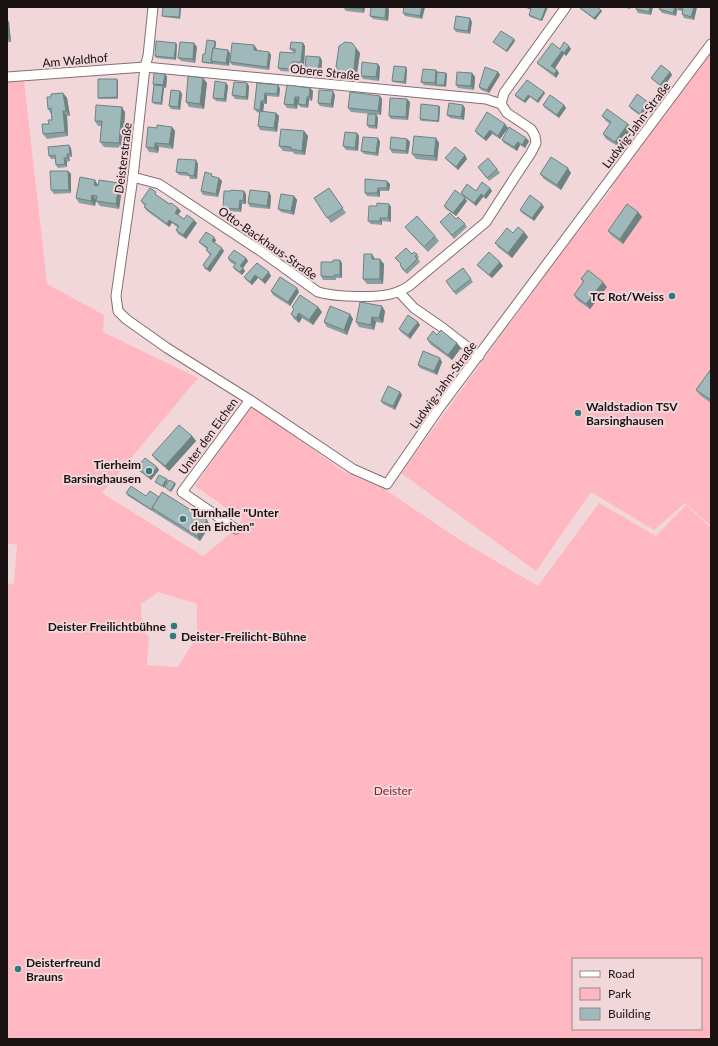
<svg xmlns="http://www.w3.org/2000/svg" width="718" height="1046" font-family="Lato,sans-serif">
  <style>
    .green { fill: #ffb8c1; fill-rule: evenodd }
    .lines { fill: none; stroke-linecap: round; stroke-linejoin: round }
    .street-casing { stroke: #856f71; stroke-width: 11 }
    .street { stroke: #fff; stroke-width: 9 }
    .wall { fill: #899fa0 }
    .shaded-wall { fill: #6f8282 }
    .building { fill: #9fb9ba; stroke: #6f8282 }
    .poi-dot { fill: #317a7f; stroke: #f1d7da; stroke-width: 1.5 }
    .labels { text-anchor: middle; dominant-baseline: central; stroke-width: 4; stroke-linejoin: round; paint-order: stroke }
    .street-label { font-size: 12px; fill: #1a1112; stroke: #f1d7da }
    .poi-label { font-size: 12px; font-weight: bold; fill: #1a1112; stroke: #f1d7da; text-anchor: start }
    .park-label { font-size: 12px; fill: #8f233e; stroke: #f1d7da }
  </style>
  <rect width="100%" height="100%" fill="#f1d7da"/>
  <g class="green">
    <polygon points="711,52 711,526 685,503 654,530 591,492 536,571 401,473 567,245 612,189 609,187"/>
    <path d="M24 81 47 284 104 315 103 332 198 378 102 493 203 556 236 529 242 519 195 486 251 405 343 471 384 489 460 540 538 586 599 503 656 536 686 505 711 528V1039H7V585L14 583 17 545 7 543V82ZM158 592 197 604V636L178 667 147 665 149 637 142 630 141 604ZM573 959H701V1029H573Z"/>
  </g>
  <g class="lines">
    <defs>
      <g id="street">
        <polyline points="153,7 148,56 145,67 133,177 116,296 118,311 126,319 167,348 250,400 353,469 387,484 440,407 711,44"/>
        <polyline points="7,77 145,67 486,99 501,104"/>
        <polyline points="501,104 504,93 566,7"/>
        <path d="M133 177 159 184 262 252 318 292C334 297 375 298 391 294 398 292 403 290 409 286L486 222 515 177 531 153 536 143 535 136 531 129 507 113 501 104"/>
        <polyline points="399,292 414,308 443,328 479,356"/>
        <polyline points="236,529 182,492 250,400"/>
      </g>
    </defs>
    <use href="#street" class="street-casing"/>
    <use href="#street" class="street"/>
  </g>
  <g class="wall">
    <polygon points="181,7 180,19 164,17 162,16"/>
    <polygon points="343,7 365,7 364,13 346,11"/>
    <polygon points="425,7 422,19 405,16 403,13"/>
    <polygon points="524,7 548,7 542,21 530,17 529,15 531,10"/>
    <polygon points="622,7 631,7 630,9"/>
    <polygon points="637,7 653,7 651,15 638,13 636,9"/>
    <polygon points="660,7 697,7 694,20 684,18 682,14 682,11 677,10 676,16 662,13 659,9"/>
    <polygon points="580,8 602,11 595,20 582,10"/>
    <polygon points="389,9 388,21 373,19 370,16"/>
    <polygon points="7,19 9,22 11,42 7,42"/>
    <polygon points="472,22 470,34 456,32 454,29"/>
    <polygon points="514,39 515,41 507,52 495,43 493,42"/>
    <polygon points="215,41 216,42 215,49 230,53 229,66 203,63 202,62 205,54"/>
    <polygon points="176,43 177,45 176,60 156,58 155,56"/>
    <polygon points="194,43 197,47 195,63 181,61 178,58"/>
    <polygon points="303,43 305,46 304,66 295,65 294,72 281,71 278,68 295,53 295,52 293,52 290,49"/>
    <polygon points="356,48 360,53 357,74 353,77 343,76 336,67"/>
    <polygon points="257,49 256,51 269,52 271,55 269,70 232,65 230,62"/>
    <polygon points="560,49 571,49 566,56 564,54 555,68 559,73 556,78 540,66 537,63"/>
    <polygon points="322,60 321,75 307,74 305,70"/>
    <polygon points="378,64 380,67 379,81 363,79 361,76"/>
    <polygon points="407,69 406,84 393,82 392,81"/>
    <polygon points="437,72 447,74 446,87 424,85 421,82"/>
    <polygon points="498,72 500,75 489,93 481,90 479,87"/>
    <polygon points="670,72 672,75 663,88 654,81 651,78"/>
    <polygon points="472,73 475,77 474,90 458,88 456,85"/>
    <polygon points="165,74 167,77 166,88 164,88 162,105 154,104 152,102 154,85 153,84"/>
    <polygon points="203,78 207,83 204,109 189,107 186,102"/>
    <polygon points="118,81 118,99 99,99 98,98"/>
    <polygon points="226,83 228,86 226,102 216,101 213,98"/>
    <polygon points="247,83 249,86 248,100 235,99 232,95"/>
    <polygon points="257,83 280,88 279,97 267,96 267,104 264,104 263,111 276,113 279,116 277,132 260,130 258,126 259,113 257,112 254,109"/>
    <polygon points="287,85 310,88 313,91 312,101 309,100 308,108 300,107 298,104 298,100 297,109 287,108 284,104"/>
    <polygon points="180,91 182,94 180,110 171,109 169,106"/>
    <polygon points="544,92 545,93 538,103 530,97 525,103 516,97 515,95"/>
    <polygon points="63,93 67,98 70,116 67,116 68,136 47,139 43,134 49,124 52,120 51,114 48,109 51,97"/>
    <polygon points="335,95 333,108 320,106 318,103"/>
    <polygon points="380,96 382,99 381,115 351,112 348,108"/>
    <polygon points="410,102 408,120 391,119 389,116"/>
    <polygon points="543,105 564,105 566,108 559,118 545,108"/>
    <polygon points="650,105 642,117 631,109 629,106"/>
    <polygon points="439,106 440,107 439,122 421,121 420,119"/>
    <polygon points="465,108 464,120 450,118 447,115"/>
    <polygon points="125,112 123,148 104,147 100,142 101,126 98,126 95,121"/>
    <polygon points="376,114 378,118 377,129 369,128 367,125"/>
    <polygon points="602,116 632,129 619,147 606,139 603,134 610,124 606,121"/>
    <polygon points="505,124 508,128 500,139 492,134 486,141 477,134 475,131"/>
    <polygon points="172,127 175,131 173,149 159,147 158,153 149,152 146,147 157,128"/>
    <polygon points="304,131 308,136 305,155 294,154 293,152 283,151 279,146"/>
    <polygon points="357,133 359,136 358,151 346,150 343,146"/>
    <polygon points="378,138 380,142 378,156 364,154 361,151"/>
    <polygon points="436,138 439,143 437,161 416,159 412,154"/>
    <polygon points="526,138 529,141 525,148 520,145 517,151 504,143 502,140"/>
    <polygon points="407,139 410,142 408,154 392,153 390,149"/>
    <polygon points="71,148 72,157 69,157 70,161 67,162 67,167 58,168 56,165 55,159 51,159 49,156"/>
    <polygon points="465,155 467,159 458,170 448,161 445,158"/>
    <polygon points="196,160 198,164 197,179 190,179 189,176 179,175 176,172"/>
    <polygon points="478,167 497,169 500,173 489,181"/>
    <polygon points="68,171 71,174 71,193 54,194 51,190"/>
    <polygon points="571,173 561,190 544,179 540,174"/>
    <polygon points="214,177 219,178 222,181 218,197 203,195 201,191"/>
    <polygon points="365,179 390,184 389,191 380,191 380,197 367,196 365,193"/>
    <polygon points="119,183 122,188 119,209 100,206 96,201 97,200 96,200 95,206 79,203 76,198 98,185 98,186"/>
    <polygon points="329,188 346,213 331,223 314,198"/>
    <polygon points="476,191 492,191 486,199 483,197 476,206 463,196 461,193"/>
    <polygon points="269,192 271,196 270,209 250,207 248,203"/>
    <polygon points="246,194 246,204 242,204 241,212 225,211 223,208"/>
    <polygon points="158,196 181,211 178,215 184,219 197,223 186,239 178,234 176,230 178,228 172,223 169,227 147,211 144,207 145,206 143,204 141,201"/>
    <polygon points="294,196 297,200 294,215 281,212 278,209"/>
    <polygon points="465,198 467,201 456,216 446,209 444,206"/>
    <polygon points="389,204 391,207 391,222 382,221 382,225 371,224 368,221 377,206"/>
    <polygon points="544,207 534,221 522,213 520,210"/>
    <polygon points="638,212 642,217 623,244 612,236 608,231"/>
    <polygon points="456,219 465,224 467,227 454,239 440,222"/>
    <polygon points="405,227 435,236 439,241 428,252 409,232"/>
    <polygon points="524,232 528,237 512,258 499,248 495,243 513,233"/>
    <polygon points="216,240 215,243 224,251 210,272 205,269 203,265 210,255 206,250 207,249 202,245 199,242"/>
    <polygon points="412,254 417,254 419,257 418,259 420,262 407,274 402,269 400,265 401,264 395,258"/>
    <polygon points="228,258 246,258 248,261 243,268 245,271 242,275 235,270 233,267 235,265 230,262"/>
    <polygon points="375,259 384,264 383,284 367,284 363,279"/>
    <polygon points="333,262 342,263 342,278 336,278 336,280 323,280 321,276"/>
    <polygon points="257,263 271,276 265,284 258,278 252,285 246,280 244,277"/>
    <polygon points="477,265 503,266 492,278 480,268"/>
    <polygon points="463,268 473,282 456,295 446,281"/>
    <polygon points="581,279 607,287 590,309 577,300 574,295 583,282"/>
    <polygon points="297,288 299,292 290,306 273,295 271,291"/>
    <polygon points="292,307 318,307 322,312 313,325 302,318 299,323 294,319 291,314 294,310"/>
    <polygon points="385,311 383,323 376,322 374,330 359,327 356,322"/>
    <polygon points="350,314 353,319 347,335 327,327 324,322"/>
    <polygon points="420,325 410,339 401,332 399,329"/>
    <polygon points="427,339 457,343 461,348 452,360 430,344"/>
    <polygon points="442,362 437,375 420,368 418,365"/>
    <polygon points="711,369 711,403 701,396 696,390"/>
    <polygon points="400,392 402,395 395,410 383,404 381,401"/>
    <polygon points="192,436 196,441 169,471 156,460 152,455"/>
    <polygon points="137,467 157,467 159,470 151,480 139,471"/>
    <polygon points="126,493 146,496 159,497 210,525 200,541 128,496"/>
  </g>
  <g class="shaded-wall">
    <polygon points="180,7 181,7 180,19 179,17"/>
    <polygon points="362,7 365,7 364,13 362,9"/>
    <polygon points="386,7 387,7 389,9 388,21 385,18"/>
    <polygon points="422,7 425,7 422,19 420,16"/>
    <polygon points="546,7 548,7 542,21 541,20"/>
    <polygon points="650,7 653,7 651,15 649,12"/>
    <polygon points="675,7 677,10 676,16 673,13"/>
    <polygon points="694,7 697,7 694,20 691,17"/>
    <polygon points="601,10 602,11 595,20 594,18"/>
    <polygon points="470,18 472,22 470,34 468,31"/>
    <polygon points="7,19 9,22 11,42 7,37"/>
    <polygon points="514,39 515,41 507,52 506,51"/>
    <polygon points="215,41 216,42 214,61 213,61"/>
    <polygon points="176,43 177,45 176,60 174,58"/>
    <polygon points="194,43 197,47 195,63 193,59"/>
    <polygon points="303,43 305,46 304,66 301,62"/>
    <polygon points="254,45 257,49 256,54 254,50"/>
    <polygon points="569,46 571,49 566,56 564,53"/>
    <polygon points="356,48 360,53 357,74 354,69"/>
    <polygon points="228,50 230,53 229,66 226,63"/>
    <polygon points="562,51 564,54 554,70 551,66"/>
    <polygon points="269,52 271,55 269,70 267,67"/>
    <polygon points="320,57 322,60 321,75 318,72"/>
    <polygon points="292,62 295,65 294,72 291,69"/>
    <polygon points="378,64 380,67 379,81 376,77"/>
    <polygon points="406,67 407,69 406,84 404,82"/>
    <polygon points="436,70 439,74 436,85 435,83"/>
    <polygon points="557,70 559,73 556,78 554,74"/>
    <polygon points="498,72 500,75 489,93 487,90"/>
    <polygon points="670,72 672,75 663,88 660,85"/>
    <polygon points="446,73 447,74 446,87 444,85"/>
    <polygon points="472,73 475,77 474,90 471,86"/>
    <polygon points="165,74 167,77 166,88 163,85"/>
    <polygon points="203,78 207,83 204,109 200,104"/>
    <polygon points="117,79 118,81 118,99 117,97"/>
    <polygon points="226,83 228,86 226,102 224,99"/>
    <polygon points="247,83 249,86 248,100 246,97"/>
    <polygon points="278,85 280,88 279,97 277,94"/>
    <polygon points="163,86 164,88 162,105 161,103"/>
    <polygon points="310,88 313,91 312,101 309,97"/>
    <polygon points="180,91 182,94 180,110 178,107"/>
    <polygon points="333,91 335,95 333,108 331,104"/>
    <polygon points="544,92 545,93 538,103 537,101"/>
    <polygon points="63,93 67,98 70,116 66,111"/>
    <polygon points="265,93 267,96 267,104 264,101"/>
    <polygon points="528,95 530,97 525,103 524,101"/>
    <polygon points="380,96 382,99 381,115 378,111"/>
    <polygon points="295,97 298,100 297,109 294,105"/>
    <polygon points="307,97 309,100 308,108 306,105"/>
    <polygon points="407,99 410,102 408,120 406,117"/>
    <polygon points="261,101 264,104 263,113 260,110"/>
    <polygon points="648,102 650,105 642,117 640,114"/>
    <polygon points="463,105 465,108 464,120 461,117"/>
    <polygon points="564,105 566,108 559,118 557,115"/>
    <polygon points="439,106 440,107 439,122 438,121"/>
    <polygon points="122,107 125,112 123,148 119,143"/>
    <polygon points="63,111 67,116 68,136 65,132"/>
    <polygon points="276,113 279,116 277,132 274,128"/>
    <polygon points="376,114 378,118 377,129 375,126"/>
    <polygon points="505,124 508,128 500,139 498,136"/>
    <polygon points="628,124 632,129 619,147 615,142"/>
    <polygon points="172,127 175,131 173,149 169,144"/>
    <polygon points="490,130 492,134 486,141 484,138"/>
    <polygon points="304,131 308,136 305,155 302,151"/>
    <polygon points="357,133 359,136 358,151 355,148"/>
    <polygon points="378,138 380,142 378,156 376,153"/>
    <polygon points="436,138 439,143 437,161 434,156"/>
    <polygon points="526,138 529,141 525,148 522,145"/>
    <polygon points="407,139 410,142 408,154 406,151"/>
    <polygon points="518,142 520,145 517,151 514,147"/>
    <polygon points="155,143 159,147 158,153 155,148"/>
    <polygon points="69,145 71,148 72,157 70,154"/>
    <polygon points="67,154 69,157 70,161 67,158"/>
    <polygon points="465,155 467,159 458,170 456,167"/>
    <polygon points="64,158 67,162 67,167 65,164"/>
    <polygon points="196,160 198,164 197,179 194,176"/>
    <polygon points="568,168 571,173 561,190 557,185"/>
    <polygon points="68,171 71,174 71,193 69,190"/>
    <polygon points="219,178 222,181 218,197 216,194"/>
    <polygon points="95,180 98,185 97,190 94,185"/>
    <polygon points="387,181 390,184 389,191 387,188"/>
    <polygon points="119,183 122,188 119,209 116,204"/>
    <polygon points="378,188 380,191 380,197 377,193"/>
    <polygon points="490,188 492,191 486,199 484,196"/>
    <polygon points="244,191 246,194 246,204 243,201"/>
    <polygon points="269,192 271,196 270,209 267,206"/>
    <polygon points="481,194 483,197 476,206 474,203"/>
    <polygon points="92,195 96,200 95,206 91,201"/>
    <polygon points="294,196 297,200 294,215 291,211"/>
    <polygon points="465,198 467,201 456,216 453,213"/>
    <polygon points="240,200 242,204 241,212 239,209"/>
    <polygon points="389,204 391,207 391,222 388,218"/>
    <polygon points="542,204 544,207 534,221 532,218"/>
    <polygon points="178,208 181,211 177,216 175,213"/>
    <polygon points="638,212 642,217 623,244 620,239"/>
    <polygon points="380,218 382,221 382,225 380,221"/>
    <polygon points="169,220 172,223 169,227 167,224"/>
    <polygon points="194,220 197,223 186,239 183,235"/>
    <polygon points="524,232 528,237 512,258 508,253"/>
    <polygon points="214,237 216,240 214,244 212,241"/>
    <polygon points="222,248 224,251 210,272 207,269"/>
    <polygon points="372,254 375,259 372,259"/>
    <polygon points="246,258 248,261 243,268 245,271 242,275 240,272 240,266"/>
    <polygon points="380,259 384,264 383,284 380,279"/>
    <polygon points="340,260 342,263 342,278 340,275"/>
    <polygon points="500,262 503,266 492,278 489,275"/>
    <polygon points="269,272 271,276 265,284 262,280"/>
    <polygon points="255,275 258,278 252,285 250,282"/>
    <polygon points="603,282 607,287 590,309 586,304"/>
    <polygon points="297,288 299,292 290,306 288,302"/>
    <polygon points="382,306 385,311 383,323 379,318"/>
    <polygon points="318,307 322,312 313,325 309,320"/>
    <polygon points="299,313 302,318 299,323 296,318"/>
    <polygon points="350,314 353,319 347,335 344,330"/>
    <polygon points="372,317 376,322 374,330 371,325"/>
    <polygon points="418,322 420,325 410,339 408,335"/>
    <polygon points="457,343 461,348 452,360 448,355"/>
    <polygon points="440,358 442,362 437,375 434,371"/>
    <polygon points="400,392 402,395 395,410 393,406"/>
    <polygon points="192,436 196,441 169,471 165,466"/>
    <polygon points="157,467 159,470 151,480 149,477"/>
    <polygon points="167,479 168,480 164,488 162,486"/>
    <polygon points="175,483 176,484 171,492 170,491"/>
    <polygon points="207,520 210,525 200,541 197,536"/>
  </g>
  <g class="building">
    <polygon points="163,7 180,7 179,17 162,16"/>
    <polygon points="343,7 362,7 362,9"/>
    <polygon points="371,7 386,7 385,18 370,16"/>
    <polygon points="404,7 422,7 420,16 403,13"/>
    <polygon points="526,7 546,7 541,20 529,15 531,9"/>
    <polygon points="581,7 597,7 601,10 594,18 580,8"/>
    <polygon points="637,7 650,7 649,12 636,9"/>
    <polygon points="660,7 675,7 673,13 659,9"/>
    <polygon points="676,7 694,7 691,17 682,14 683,9"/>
    <polygon points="456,16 470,18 468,31 454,29"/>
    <polygon points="501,31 514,39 506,51 493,42"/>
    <polygon points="207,40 215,41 214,48 213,48 211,61 213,63 202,62 203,54 205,54"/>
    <polygon points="156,41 176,43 174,58 155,56"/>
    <polygon points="180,42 194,43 193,59 178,58"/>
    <polygon points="291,42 303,43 301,62 292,62 291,69 278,68 280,52 295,53 295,49 290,49"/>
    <polygon points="345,42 352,43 356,48 354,69 350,72 339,71 336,67 339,46"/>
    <polygon points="564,42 569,46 564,53 562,51 551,66 557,70 554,74 537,63 552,43 560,49"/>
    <polygon points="232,43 254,45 254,50 269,52 267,67 230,62"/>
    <polygon points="213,48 228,50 226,63 211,61"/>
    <polygon points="306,56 320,57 318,72 305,70"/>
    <polygon points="362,62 378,64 376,77 361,76"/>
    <polygon points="661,65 670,72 660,85 651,78"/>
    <polygon points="394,66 406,67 404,82 392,81"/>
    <polygon points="485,67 498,72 487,90 479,87"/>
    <polygon points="423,69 436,70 435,83 421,82"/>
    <polygon points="437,72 446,73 444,85 436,85"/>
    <polygon points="457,72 472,73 471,86 456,85"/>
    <polygon points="154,73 165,74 163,85 153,84"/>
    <polygon points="188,76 203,78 200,104 186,102"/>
    <polygon points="98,79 117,79 117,97 98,98"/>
    <polygon points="527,80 544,92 537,101 528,95 524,101 515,95"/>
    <polygon points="215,81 226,83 224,99 213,98"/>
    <polygon points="234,82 247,83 246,97 232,95"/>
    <polygon points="257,83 278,85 277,94 265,93 264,101 261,101 260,110 254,109"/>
    <polygon points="154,85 163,86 161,103 152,102"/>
    <polygon points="287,85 310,88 309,97 307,97 306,105 298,104 299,97 295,97 294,105 284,104"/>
    <polygon points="171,90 180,91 178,107 169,106"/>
    <polygon points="319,90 333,91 331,104 318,103"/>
    <polygon points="350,92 380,96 378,111 348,108"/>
    <polygon points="63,93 66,111 63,111 65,132 43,134 42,124 49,124 48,120 52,120 51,108 48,109 47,97 51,97 51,94"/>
    <polygon points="637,94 648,102 640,114 629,106"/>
    <polygon points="550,95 564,105 557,115 543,105"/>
    <polygon points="390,98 407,99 406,117 389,116"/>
    <polygon points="449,103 463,105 461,117 447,115"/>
    <polygon points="421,104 439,106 438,121 420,119"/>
    <polygon points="96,105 122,107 119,143 100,142 102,121 95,121"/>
    <polygon points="607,109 628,124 615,142 603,134 611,122 602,116"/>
    <polygon points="260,111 276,113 274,128 258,126"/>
    <polygon points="487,112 505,124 498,136 490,130 484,138 475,131"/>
    <polygon points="368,114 376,114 375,126 367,125"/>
    <polygon points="157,125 172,127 169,144 155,143 155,148 146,147 148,127 157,128"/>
    <polygon points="509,127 526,138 522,145 518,142 514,147 502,140"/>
    <polygon points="281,129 304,131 302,151 291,149 291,147 279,146"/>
    <polygon points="345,132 357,133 355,148 343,146"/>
    <polygon points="414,136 436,138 434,156 412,154"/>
    <polygon points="363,137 378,138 376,153 361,151"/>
    <polygon points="391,137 407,139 406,151 390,149"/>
    <polygon points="69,145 70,154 67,154 67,158 64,158 65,164 56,165 55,155 49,156 48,147"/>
    <polygon points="455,147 465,155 456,167 445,158"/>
    <polygon points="551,157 568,168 557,185 540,174"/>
    <polygon points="488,158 497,169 487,178 478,167"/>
    <polygon points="178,159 196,160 194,176 188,175 188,173 176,172"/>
    <polygon points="50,171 68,171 69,190 51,190"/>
    <polygon points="205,172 212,174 211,176 219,178 216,194 201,191"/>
    <polygon points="80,177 95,180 94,185 98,186 99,180 119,183 116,204 96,201 97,196 92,195 91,201 76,198"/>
    <polygon points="365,179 387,181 387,188 378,188 377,193 365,193"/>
    <polygon points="482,182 490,188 484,196 481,194 474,203 461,193 467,184 476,191"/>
    <polygon points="150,188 156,192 155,194 169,204 171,203 178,208 175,213 184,219 187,215 194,220 183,235 176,230 179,226 169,220 167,224 144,207 146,205 141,201"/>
    <polygon points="329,188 343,208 327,218 314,198"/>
    <polygon points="231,190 244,191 243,201 240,200 239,209 223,208 224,191 231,191"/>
    <polygon points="250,190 269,192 267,206 248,203"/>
    <polygon points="455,190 465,198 453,213 444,206"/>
    <polygon points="281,194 294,196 291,211 278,209"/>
    <polygon points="530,195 542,204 532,218 520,210"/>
    <polygon points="377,203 389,204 388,218 380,218 380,221 368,221 369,206 377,206"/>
    <polygon points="627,204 638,212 620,239 608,231"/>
    <polygon points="450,213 456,219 458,217 465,224 452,235 440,222"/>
    <polygon points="417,216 435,236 424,247 405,227"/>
    <polygon points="518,227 524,232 508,253 495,243 507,228 513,233"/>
    <polygon points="206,232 214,237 212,241 222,248 207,269 203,265 211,254 206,250 208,248 199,242"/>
    <polygon points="406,248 412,254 414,252 417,254 415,256 417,259 405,271 400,265 401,264 395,258"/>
    <polygon points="234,250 246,258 240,266 243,268 240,272 233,267 236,263 228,258"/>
    <polygon points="489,252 500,262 489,275 477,265"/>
    <polygon points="364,254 372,254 372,259 380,259 380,279 363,279"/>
    <polygon points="333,260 340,260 340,275 334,275 334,277 321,276 321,262 333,262"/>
    <polygon points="257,263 269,272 262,280 255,275 250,282 244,277"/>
    <polygon points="463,268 471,279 454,292 446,281"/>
    <polygon points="588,270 603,282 586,304 574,295 584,281 581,279"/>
    <polygon points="280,277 297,288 288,302 271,291"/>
    <polygon points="300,295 318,307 309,320 299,313 296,318 291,314 294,309 292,307"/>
    <polygon points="360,302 382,306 379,318 372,317 371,325 356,322"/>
    <polygon points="330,306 350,314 344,330 324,322"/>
    <polygon points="408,315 418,322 408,335 399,329"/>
    <polygon points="441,330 457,343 448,355 427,339 433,331 437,335"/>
    <polygon points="423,351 440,358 434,371 418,365"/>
    <polygon points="711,369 711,400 696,390"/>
    <polygon points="388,386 400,392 393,406 381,401"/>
    <polygon points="179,425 192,436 165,466 152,455"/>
    <polygon points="145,458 157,467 149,477 137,467"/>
    <polygon points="159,475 167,479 162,486 155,482"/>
    <polygon points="169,480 175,483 170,491 165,487"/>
    <polygon points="131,486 146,496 150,491 159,497 152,508 152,510 126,493"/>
    <polygon points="162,492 207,520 197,536 152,508"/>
  </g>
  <g class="poi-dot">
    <circle cx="672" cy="296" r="4"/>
    <circle cx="578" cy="413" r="4"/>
    <circle cx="149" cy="471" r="4"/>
    <circle cx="183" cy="519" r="4"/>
    <circle cx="174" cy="626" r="4"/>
    <circle cx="173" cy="636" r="4"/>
    <circle cx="18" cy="969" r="4"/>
  </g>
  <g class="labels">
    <g class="street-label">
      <text transform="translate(75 60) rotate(-5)">Am Waldhof</text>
      <text transform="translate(325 72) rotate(6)">Obere Straße</text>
      <text transform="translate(636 125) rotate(-53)">Ludwig-Jahn-Straße</text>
      <text transform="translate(123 158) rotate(-83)">Deisterstraße</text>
      <text transform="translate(268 243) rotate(35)">Otto-Backhaus-Straße</text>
      <text transform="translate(443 385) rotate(-54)">Ludwig-Jahn-Straße</text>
      <text transform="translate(208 436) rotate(-54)">Unter den Eichen</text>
    </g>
    <g class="poi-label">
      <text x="664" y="296" text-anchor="end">TC Rot/Weiss</text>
      <text x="586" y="406">Waldstadion TSV<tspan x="586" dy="14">Barsinghausen</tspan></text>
      <text x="141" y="464" text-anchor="end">Tierheim<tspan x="141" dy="14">Barsinghausen</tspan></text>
      <text x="191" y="512">Turnhalle "Unter<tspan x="191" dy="14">den Eichen"</tspan></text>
      <text x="166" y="626" text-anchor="end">Deister Freilichtbühne</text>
      <text x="181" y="636">Deister-Freilicht-Bühne</text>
      <text x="26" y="962">Deisterfreund<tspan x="26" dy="14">Brauns</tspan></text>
    </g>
    <g class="park-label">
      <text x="393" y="790">Deister</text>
    </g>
  </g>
  <rect width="718" height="1046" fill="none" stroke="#1a1112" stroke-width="16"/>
  <rect x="572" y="958" width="130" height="72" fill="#f1d7da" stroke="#9b888a"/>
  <rect x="580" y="971" width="20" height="6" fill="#ffffff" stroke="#9b888a"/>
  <text x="608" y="978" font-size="12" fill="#1a1112">Road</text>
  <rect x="580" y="988" width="20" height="12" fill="#ffb8c1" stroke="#9b888a"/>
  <text x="608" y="998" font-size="12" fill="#1a1112">Park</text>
  <rect x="580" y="1008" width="20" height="12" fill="#9fb9ba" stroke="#9b888a"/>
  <text x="608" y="1018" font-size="12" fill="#1a1112">Building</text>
</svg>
